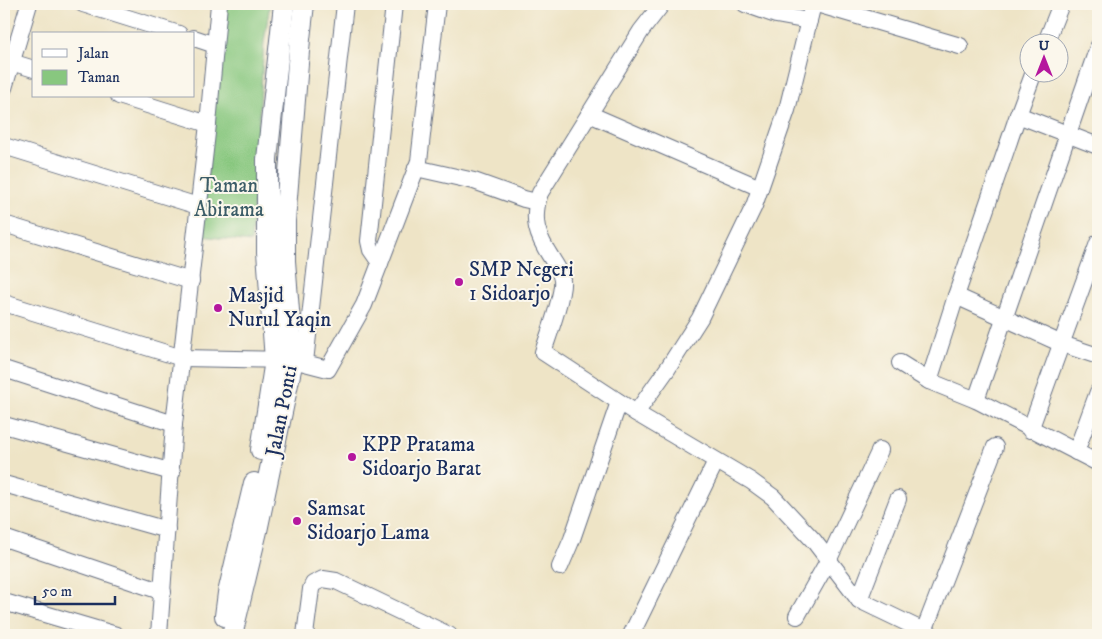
<svg xmlns="http://www.w3.org/2000/svg" width="1102" height="639" font-family="'IM FELL DW Pica',serif">
  <style>
    .green { fill: #88c77f; stroke: #527b6e }
    .lines { fill: none; stroke-linecap: round; stroke-linejoin: round }
    .minor-casing { stroke: #656e82; stroke-width: 18 }
    .major-casing { stroke: #656e82; stroke-width: 22 }
    .minor { stroke: #fff; stroke-width: 16 }
    .major { stroke: #fff; stroke-width: 20 }
    .poi-dot { fill: #b5179e; stroke: #fbf7ec; stroke-width: 2 }
    .labels { text-anchor: middle; dominant-baseline: central; stroke-width: 4; stroke-linejoin: round; paint-order: stroke }
    .park-label { font-size: 21px; fill: #3c5d68; stroke: #fbf7ec }
    .poi-label { font-size: 21px; fill: #1b2f5e; stroke: #fbf7ec; text-anchor: start }
    .street-label { font-size: 21px; fill: #1b2f5e; stroke: #fbf7ec }
  </style>
  <rect width="100%" height="100%" fill="#fbf7ec"/>
  <filter id="ink" filterUnits="userSpaceOnUse"><feTurbulence type="fractalNoise" baseFrequency=".02" numOctaves="2"/><feDisplacementMap in="SourceGraphic" scale="10" xChannelSelector="R" yChannelSelector="G"/><feConvolveMatrix kernelMatrix="1 2 1 2 8 2 1 2 1" color-interpolation-filters="sRGB"/></filter>
  <filter id="wash" filterUnits="userSpaceOnUse"><feTurbulence type="fractalNoise" baseFrequency=".0096" numOctaves="4" result="noise"/><feDisplacementMap in="SourceGraphic" scale="20" xChannelSelector="R" yChannelSelector="G"/><feGaussianBlur stdDeviation="1.12" result="paint"/><feColorMatrix in="noise" values="0 0 0 0 0 0 0 0 0 0 0 0 0 0 0 0 0 1.4 0 .05"/><feComposite in="paint" operator="in"/></filter>
  <g filter="url(#wash)">
    <rect width="100%" height="100%" fill="#eee4c6"/>
    <polygon class="green" points="223,4 270,4 264,42 251,242 202,236"/>
  </g>
  <g filter="url(#ink)">
    <g class="lines">
      <defs>
        <g id="minor">
          <polyline points="83,4 179,34"/>
          <path d="M662 4 641 31 540 193C531 220 537 236 552 259 556 266 561 272 562 280 564 293 548 337 543 352L636 413 751 481 773 497 814 541 859 600 932 635"/>
          <polyline points="745,4 776,15 809,21"/>
          <polyline points="817,4 960,46"/>
          <polyline points="194,38 215,45"/>
          <polyline points="1046,42 1061,4"/>
          <polyline points="11,62 34,69"/>
          <polyline points="1034,72 1018,115 956,296 1062,344 1098,356"/>
          <polyline points="4,88 29,4"/>
          <polyline points="119,96 208,124"/>
          <polyline points="589,114 760,188"/>
          <polyline points="1018,115 1098,146"/>
          <polyline points="4,146 198,206"/>
          <polyline points="416,168 474,181 524,199 537,202"/>
          <polyline points="4,224 191,281"/>
          <polyline points="380,263 371,250 369,241 394,4"/>
          <polyline points="956,296 929,381 976,400 1098,463"/>
          <polyline points="4,303 182,358 293,360 328,369 364,305 419,161 437,4"/>
          <polyline points="305,362 345,4"/>
          <polyline points="900,363 929,381"/>
          <polyline points="4,369 174,424"/>
          <polyline points="976,400 1098,47"/>
          <polyline points="636,413 668,368 700,318 754,206 787,110 813,4"/>
          <polyline points="4,425 172,472"/>
          <polyline points="1030,430 1098,243"/>
          <polyline points="1076,452 1098,392"/>
          <polyline points="4,484 167,530"/>
          <polyline points="4,538 163,592"/>
          <polyline points="560,567 572,539 619,402"/>
          <polyline points="859,600 898,499"/>
          <polyline points="4,602 116,635"/>
          <polyline points="797,616 828,561 880,450"/>
          <polyline points="924,631 995,447"/>
          <polyline points="159,635 174,424 208,124 219,4"/>
          <polyline points="305,635 311,589 313,584 323,579 336,581 449,635"/>
          <polyline points="631,635 716,461"/>
        </g>
        <g id="major">
          <polyline points="261,450 275,360 267,252 267,159 284,4"/>
          <polyline points="225,616 228,593 254,483"/>
          <polyline points="232,635 257,531 293,360 285,261 285,221 300,39 304,4"/>
        </g>
      </defs>
      <use href="#minor" class="minor-casing"/>
      <use href="#major" class="major-casing"/>
      <use href="#minor" class="minor"/>
      <use href="#major" class="major"/>
    </g>
  </g>
  <g class="poi-dot">
    <circle cx="459" cy="282" r="5"/>
    <circle cx="218" cy="308" r="5"/>
    <circle cx="352" cy="457" r="5"/>
    <circle cx="297" cy="521" r="5"/>
  </g>
  <g class="labels">
    <g class="park-label">
      <text x="229" y="186">Taman<tspan x="229" dy="24">Abirama</tspan></text>
    </g>
    <g class="poi-label">
      <text x="469" y="270">SMP Negeri<tspan x="469" dy="24">1 Sidoarjo</tspan></text>
      <text x="228" y="296">Masjid<tspan x="228" dy="24">Nurul Yaqin</tspan></text>
      <text x="362" y="445">KPP Pratama<tspan x="362" dy="24">Sidoarjo Barat</tspan></text>
      <text x="307" y="509">Samsat<tspan x="307" dy="24">Sidoarjo Lama</tspan></text>
    </g>
    <g class="street-label">
      <text transform="translate(282 411) rotate(-79)">Jalan Ponti</text>
    </g>
  </g>
  <rect width="1102" height="639" fill="none" stroke="#fbf7ec" stroke-width="20"/>
  <rect x="32" y="32" width="162" height="65" fill="#fbf7ec" stroke="#a1a7b3"/>
  <rect x="42" y="49" width="25" height="8" fill="#ffffff" stroke="#a1a7b3"/>
  <text x="78" y="58" font-size="15" fill="#1b2f5e">Jalan</text>
  <rect x="42" y="70" width="25" height="15" fill="#88c77f" stroke="#a1a7b3"/>
  <text x="78" y="82" font-size="15" fill="#1b2f5e">Taman</text>
  <g transform="translate(1044 58)"><circle r="24" fill="#fbf7ec" stroke="#a1a7b3"/>
  <path d="M0-4L9 19L0 12L-9 19Z" fill="#b5179e"/>
  <text y="-8" font-size="14" font-weight="bold" text-anchor="middle" fill="#1b2f5e">U</text>
  </g>
  <path d="M35 596v8h80v-8" fill="none" stroke="#1b2f5e" stroke-width="2.5"/>
  <text x="42" y="596" font-size="15" fill="#1b2f5e" stroke="#fbf7ec" stroke-width="4" paint-order="stroke">50 m</text>
</svg>
